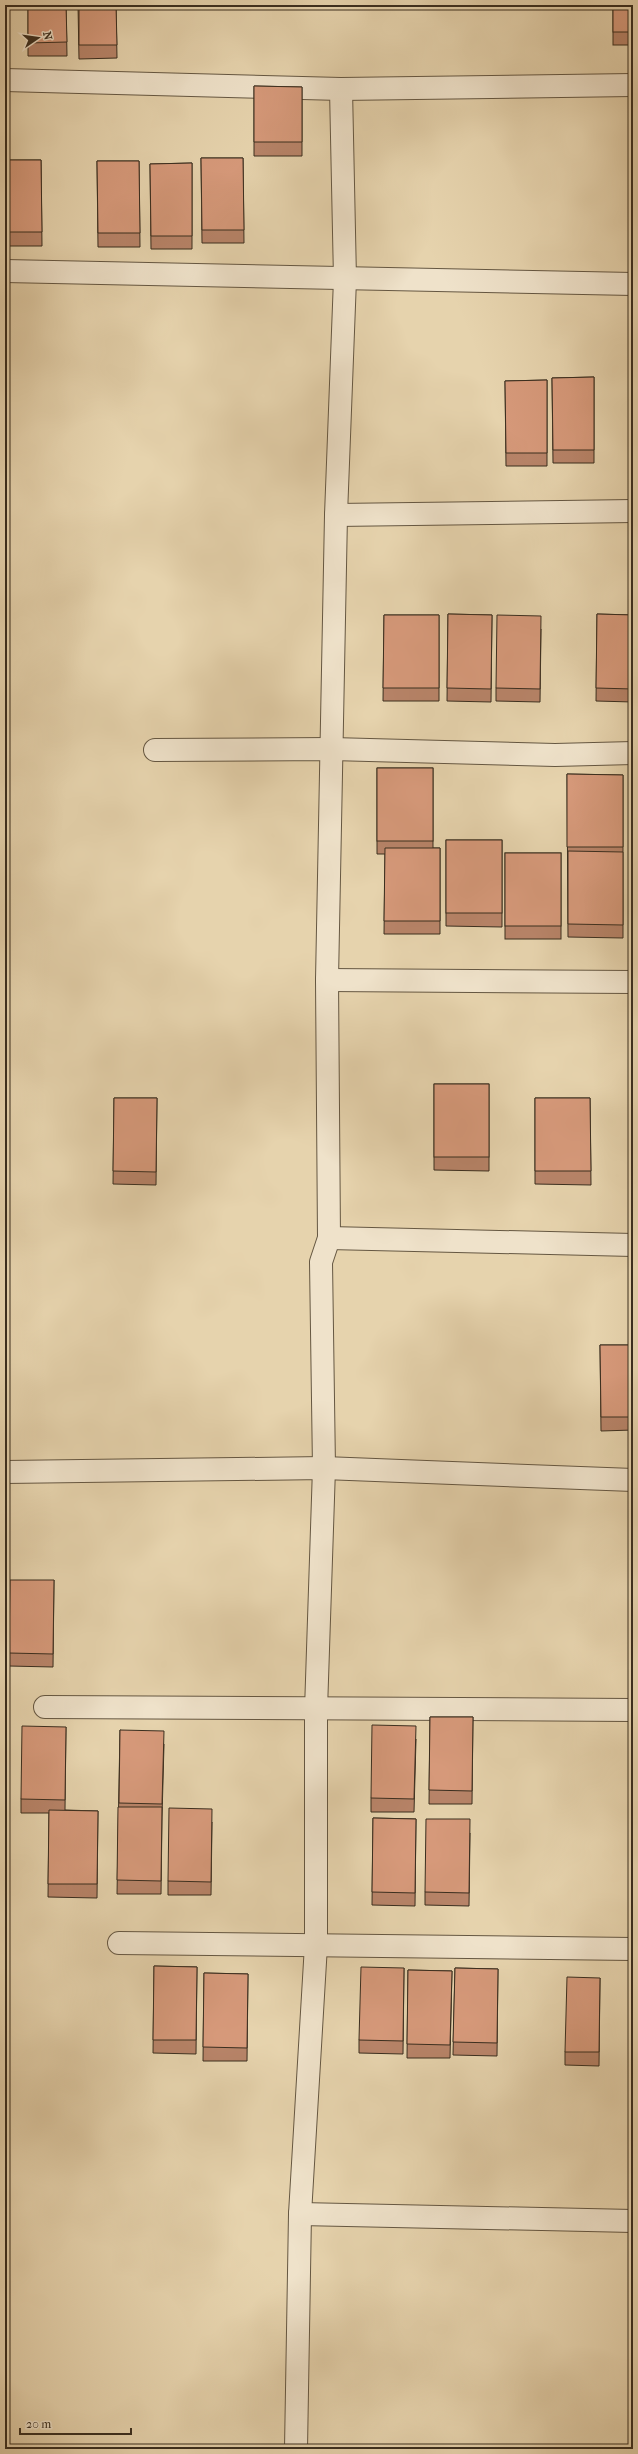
<svg xmlns="http://www.w3.org/2000/svg" width="638" height="2454" font-family="'IM FELL French Canon',serif">
  <style>
    .lines { fill: none; stroke-linecap: round; stroke-linejoin: round }
    .minor-casing { stroke: #655742; stroke-width: 24 }
    .minor { stroke: #efe2ca; stroke-width: 22 }
    .wall { fill: #b88469; stroke: #3a2e1f }
    .building { fill: #d6997a; stroke: #3a2e1f }
  </style>
  <rect width="100%" height="100%" fill="#e6d3ad"/>
  <filter id="stains"><feTurbulence type="fractalNoise" baseFrequency=".005" numOctaves="4"/><feColorMatrix values="0 0 0 0 .2 0 0 0 0 .09 0 0 0 0 .02 0 0 0 .5 -.17"/></filter>
  <radialGradient id="worn" r=".72"><stop offset=".6" stop-color="#630" stop-opacity="0"/><stop offset="1" stop-color="#630" stop-opacity=".3"/></radialGradient>
  <g class="lines">
    <defs>
      <g id="minor">
        <polyline points="5,80 341,89 345,279 336,515 327,980 329,1238 321,1262 324,1468 316,1710 316,1945 300,2214 296,2449"/>
        <polyline points="341,89 633,85"/>
        <polyline points="5,271 633,284"/>
        <polyline points="336,515 633,511"/>
        <polyline points="155,750 332,749 555,755 633,753"/>
        <polyline points="327,980 633,982"/>
        <polyline points="329,1238 633,1245"/>
        <polyline points="5,1472 324,1468 633,1480"/>
        <polyline points="45,1707 633,1710"/>
        <polyline points="119,1943 633,1949"/>
        <polyline points="300,2214 633,2221"/>
      </g>
    </defs>
    <use href="#minor" class="minor-casing"/>
    <use href="#minor" class="minor"/>
  </g>
  <g class="wall">
    <polygon points="28,5 66,5 67,56 28,56"/>
    <polygon points="78,5 116,5 117,58 79,59"/>
    <rect x="613" y="5" width="20" height="40"/>
    <polygon points="254,86 302,87 302,156 254,156"/>
    <polygon points="201,158 243,158 244,243 202,243"/>
    <polygon points="5,160 41,160 42,246 5,246"/>
    <polygon points="97,161 139,161 140,247 98,247"/>
    <polygon points="192,163 192,249 151,249 150,164"/>
    <polygon points="594,377 594,463 553,463 552,378"/>
    <polygon points="547,380 547,466 506,466 505,381"/>
    <polygon points="448,614 492,615 491,702 447,701"/>
    <polygon points="597,614 633,615 633,702 596,701"/>
    <polygon points="384,615 439,615 439,701 383,701"/>
    <polygon points="541,629 540,702 496,701 496,688"/>
    <polygon points="377,768 433,768 433,848 440,848 440,934 384,934 385,854 377,854"/>
    <polygon points="567,774 623,775 623,938 568,937"/>
    <polygon points="446,840 502,840 502,927 446,926"/>
    <rect x="505" y="853" width="56" height="86"/>
    <polygon points="434,1084 489,1084 489,1171 434,1170"/>
    <polygon points="114,1098 157,1098 156,1185 113,1184"/>
    <polygon points="535,1098 590,1098 591,1185 535,1184"/>
    <polygon points="600,1345 633,1345 633,1430 601,1431"/>
    <polygon points="54,1580 53,1667 9,1666 9,1653"/>
    <polygon points="430,1717 473,1717 472,1804 429,1804"/>
    <polygon points="66,1727 65,1810 98,1811 97,1898 48,1897 49,1813 21,1813 21,1799"/>
    <polygon points="120,1730 164,1744 162,1817 161,1894 117,1894"/>
    <polygon points="416,1739 414,1812 371,1812 371,1798"/>
    <polygon points="373,1818 416,1819 415,1906 372,1905"/>
    <polygon points="212,1822 211,1895 168,1895 168,1881"/>
    <polygon points="470,1833 469,1906 425,1905 425,1892"/>
    <polygon points="154,1966 197,1967 196,2054 153,2053"/>
    <polygon points="404,1968 403,2054 359,2053 359,2040"/>
    <polygon points="455,1968 498,1969 497,2056 453,2055"/>
    <polygon points="408,1970 452,1971 450,2058 407,2058"/>
    <polygon points="204,1973 248,1974 247,2061 203,2061"/>
    <polygon points="600,1978 599,2066 565,2065 565,2052"/>
  </g>
  <g class="building">
    <polygon points="28,5 66,5 67,42 28,43"/>
    <polygon points="79,5 116,5 117,45 79,45"/>
    <rect x="613" y="5" width="20" height="27"/>
    <polygon points="254,86 302,87 302,142 254,142"/>
    <polygon points="201,158 243,158 244,230 202,230"/>
    <polygon points="5,160 41,160 42,232 5,232"/>
    <polygon points="97,161 139,161 140,233 98,233"/>
    <polygon points="192,163 192,236 151,236 150,164"/>
    <polygon points="594,377 594,450 553,450 552,378"/>
    <polygon points="547,380 547,453 506,453 505,381"/>
    <polygon points="448,614 492,615 491,689 447,688"/>
    <polygon points="597,614 633,615 633,689 596,688"/>
    <polygon points="384,615 439,615 439,688 383,688"/>
    <polygon points="497,615 541,616 540,689 496,688"/>
    <rect x="377" y="768" width="56" height="73"/>
    <polygon points="567,774 623,775 623,847 567,847"/>
    <rect x="446" y="840" width="56" height="73"/>
    <polygon points="385,848 440,848 440,921 384,921"/>
    <polygon points="568,851 623,852 623,925 568,924"/>
    <rect x="505" y="853" width="56" height="73"/>
    <rect x="434" y="1084" width="55" height="73"/>
    <polygon points="114,1098 157,1098 156,1172 113,1171"/>
    <polygon points="535,1098 590,1098 591,1171 535,1171"/>
    <polygon points="600,1345 633,1345 633,1417 601,1417"/>
    <polygon points="10,1580 54,1580 53,1654 9,1653"/>
    <polygon points="430,1717 473,1717 472,1791 429,1790"/>
    <polygon points="372,1725 416,1726 414,1799 371,1798"/>
    <polygon points="22,1726 66,1727 65,1800 21,1799"/>
    <polygon points="120,1730 164,1731 162,1804 119,1803"/>
    <polygon points="118,1807 162,1807 161,1881 117,1880"/>
    <polygon points="169,1808 212,1809 211,1882 168,1881"/>
    <polygon points="49,1810 98,1811 97,1884 48,1884"/>
    <polygon points="373,1818 416,1819 415,1893 372,1892"/>
    <polygon points="426,1819 470,1819 469,1893 425,1892"/>
    <polygon points="154,1966 197,1967 196,2040 153,2040"/>
    <polygon points="361,1967 404,1968 403,2041 359,2040"/>
    <polygon points="455,1968 498,1969 497,2043 453,2042"/>
    <polygon points="408,1970 452,1971 450,2045 407,2044"/>
    <polygon points="204,1973 248,1974 247,2048 203,2047"/>
    <polygon points="567,1977 600,1978 599,2052 565,2052"/>
  </g>
  <rect width="638" height="2454" fill="none" stroke="#e6d3ad" stroke-width="20"/>
  <rect x="6" y="6" width="626" height="2442" fill="none" stroke="#3a2e1f" stroke-width="2"/>
  <rect x="10" y="10" width="618" height="2434" fill="none" stroke="#3a2e1f"/>
  <g transform="translate(38 38) rotate(77)" stroke="#efe2ca" stroke-width="3" paint-order="stroke">
  <path d="M0-3L7 15L0 10L-7 15Z" fill="#3a2e1f"/>
  <text y="-6" font-size="11" font-weight="bold" text-anchor="middle" fill="#3a2e1f">N</text>
  </g>
  <path d="M20 2428v6h111v-6" fill="none" stroke="#3a2e1f" stroke-width="2"/>
  <text x="26" y="2428" font-size="12" fill="#3a2e1f" stroke="#efe2ca" stroke-width="3" paint-order="stroke">20 m</text>
  <rect width="100%" height="100%" filter="url(#stains)"/>
  <rect width="100%" height="100%" fill="url(#worn)"/>
</svg>
